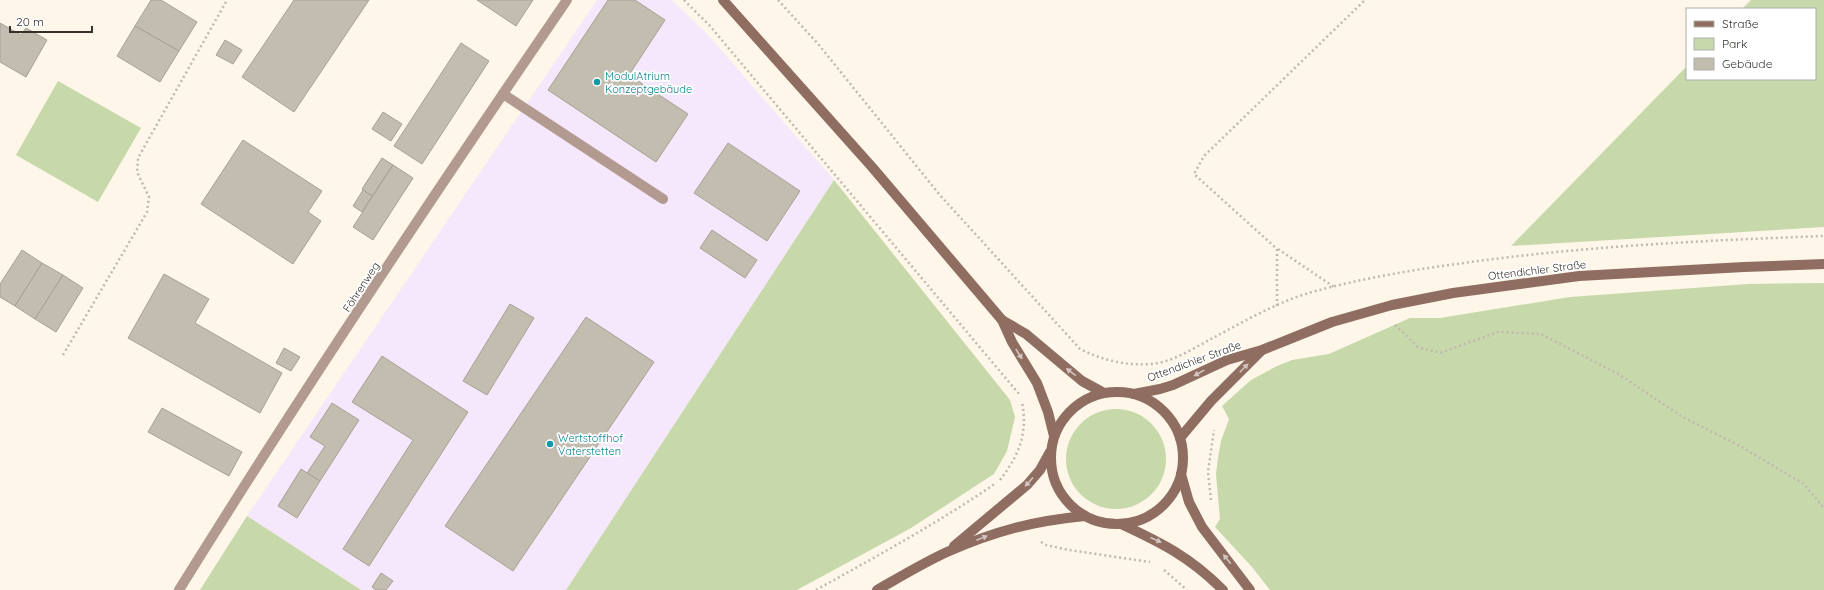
<svg xmlns="http://www.w3.org/2000/svg" width="1824" height="590" font-family="Quicksand,sans-serif">
  <style>
    .industrial { fill: #f5e8fc }
    .green { fill: #c7d9aa }
    .building { fill: #c3bdb0; stroke: #a7a195 }
    .lines { fill: none; stroke-linecap: round; stroke-linejoin: round }
    .path { stroke: #bfb9af; stroke-width: 2.5; stroke-dasharray: 2 3; stroke-linecap: butt }
    .lane { stroke: #b29a91; stroke-width: 10 }
    .street { stroke: #b29a91; stroke-width: 10 }
    .secondary { stroke: #906d61; stroke-width: 10 }
    .oneway { fill: #d3c5c0 }
    .culture-dot { fill: #0f9aa8; stroke: #fff; stroke-width: 1.5 }
    .labels { text-anchor: middle; dominant-baseline: central; stroke-width: 3.5; stroke-linejoin: round; paint-order: stroke }
    .culture-label { font-size: 11px; fill: #0d838f; stroke: #fff; text-anchor: start }
    .street-label { font-size: 11px; fill: #34312c; stroke: #fff }
  </style>
  <rect width="100%" height="100%" fill="#fdf6e9"/>
  <polygon class="industrial" points="597,0 672,0 708,35 834,180 566,590 361,590 247,516"/>
  <g class="green">
    <polygon points="1751,0 1824,0 1824,227 1511,246 1687,66 1687,79 1815,79 1815,9 1742,9"/>
    <polygon points="58,81 141,128 98,202 16,155"/>
    <polygon points="834,180 1010,400 1015,417 1007,451 994,474 911,528 797,590 566,590"/>
    <polygon points="1824,283 1824,590 1270,590 1252,567 1215,527 1220,519 1216,474 1218,458 1221,441 1229,419 1222,406 1251,380 1277,366 1292,360 1329,354 1410,318 1440,318 1570,297 1748,284"/>
    <circle cx="1116" cy="459" r="50"/>
    <polygon points="247,516 361,590 200,590"/>
  </g>
  <g class="building">
    <polygon points="151,0 161,0 197,22 179,51 135,26"/>
    <polygon points="294,0 369,0 294,112 242,77"/>
    <polygon points="477,0 533,0 516,26"/>
    <polygon points="608,0 635,0 665,20 629,75 688,114 656,162 548,90"/>
    <polygon points="0,23 21,35 26,28 47,40 26,77 0,62"/>
    <polygon points="135,26 179,51 160,82 117,56"/>
    <polygon points="225,40 242,50 233,64 216,55"/>
    <polygon points="461,43 489,61 422,164 394,146"/>
    <polygon points="383,112 402,124 391,141 372,129"/>
    <polygon points="243,140 322,191 308,212 321,221 293,264 201,204"/>
    <polygon points="728,143 800,191 767,241 694,193"/>
    <polygon points="382,158 393,165 372,196 362,189"/>
    <polygon points="393,165 413,178 373,240 353,227"/>
    <polygon points="363,190 372,196 362,212 353,206"/>
    <polygon points="712,230 757,260 745,278 700,248"/>
    <polygon points="22,250 42,263 15,306 0,297 0,284"/>
    <polygon points="42,263 63,275 35,319 15,306"/>
    <polygon points="164,274 209,299 195,323 282,373 260,413 128,338"/>
    <polygon points="63,275 83,288 56,332 35,319"/>
    <polygon points="510,304 534,318 487,395 463,381"/>
    <polygon points="586,317 654,362 513,571 445,526"/>
    <polygon points="284,348 300,357 291,371 276,363"/>
    <polygon points="382,356 468,412 369,566 343,549 413,440 352,402"/>
    <polygon points="332,403 359,420 320,481 307,473 325,446 310,437"/>
    <polygon points="162,408 242,452 229,476 148,432"/>
    <polygon points="301,469 320,481 297,518 278,506"/>
    <polygon points="381,573 393,581 386,590 376,590 372,587"/>
  </g>
  <g class="lines">
    <g class="path">
      <polyline points="684,0 710,26 1019,394"/>
      <path d="M778 0 819 45 939 194 1080 349C1102 360 1126 366 1151 364 1173 362 1192 349 1211 339 1243 322 1277 302 1312 292 1374 275 1438 266 1502 258 1609 245 1716 240 1824 236"/>
      <polyline points="1278,249 1334,287"/>
      <polyline points="1277,306 1277,249 1194,174 1204,156 1365,0"/>
      <polyline points="1395,325 1418,347 1440,353 1498,332 1541,334 1620,375 1681,416 1740,446 1804,484 1824,508"/>
      <polyline points="63,355 147,212 149,197 137,172 138,158 227,0"/>
      <path d="M1000 480C1019 455 1028 434 1022 402"/>
      <polyline points="1211,500 1208,472 1214,430"/>
      <polyline points="1041,542 1046,545 1069,550 1150,562"/>
      <polyline points="1164,570 1187,590"/>
      <path d="M816 590C877 556 938 523 996 483"/>
    </g>
    <polyline class="lane" points="503,94 663,199"/>
    <path class="street" d="M179 590C303 390 434 194 567 0"/>
    <g class="secondary">
      <polyline points="723,0 872,167 1002,320 1012,342 1037,383 1048,412 1054,436"/>
      <polyline points="1002,320 1026,334 1082,381 1104,393"/>
      <circle cx="1117" cy="458" r="66"/>
      <polyline points="1134,394 1160,389 1173,385 1227,360 1262,350 1332,322 1392,305 1453,293 1579,276 1744,267 1824,264"/>
      <polyline points="1180,438 1211,401 1261,351"/>
      <polyline points="1181,474 1189,502 1202,527 1250,590"/>
      <path d="M1121 524C1162 543 1190 557 1223 590"/>
      <polyline points="954,546 1027,485 1040,470 1050,452"/>
      <path d="M877 590C900 577 923 563 947 552 995 531 1033 521 1085 516"/>
    </g>
  </g>
  <defs><path id="oneway-solid" d="M-6-.8H1V-3.2L6.5 0L1 3.2V.8H-6Z"/></defs>
  <g class="oneway">
    <use href="#oneway-solid" transform="translate(1019 354) rotate(58)"/>
    <use href="#oneway-solid" transform="translate(1244 368) rotate(-45)"/>
    <use href="#oneway-solid" transform="translate(1071 372) rotate(-142)"/>
    <use href="#oneway-solid" transform="translate(1199 373) rotate(151)"/>
    <use href="#oneway-solid" transform="translate(1029 482) rotate(132)"/>
    <use href="#oneway-solid" transform="translate(982 538) rotate(-22)"/>
    <use href="#oneway-solid" transform="translate(1156 540) rotate(24)"/>
    <use href="#oneway-solid" transform="translate(1227 559) rotate(-128)"/>
  </g>
  <g class="culture-dot">
    <circle cx="597" cy="82" r="4"/>
    <circle cx="550" cy="444" r="4"/>
  </g>
  <g class="labels">
    <g class="culture-label">
      <text x="605" y="76">ModulAtrium<tspan x="605" dy="13">Konzeptgebäude</tspan></text>
      <text x="558" y="438">Wertstoffhof<tspan x="558" dy="13">Vaterstetten</tspan></text>
    </g>
    <g class="street-label">
      <text transform="translate(1537 270) rotate(-7)">Ottendichler Straße</text>
      <text transform="translate(361 287) rotate(-57)">Föhrenweg</text>
      <text transform="translate(1194 361) rotate(-20)">Ottendichler Straße</text>
    </g>
  </g>
  <rect x="1686" y="8" width="130" height="72" fill="#ffffff" stroke="#aeadab"/>
  <rect x="1694" y="21" width="20" height="6" fill="#906d61" stroke="#aeadab"/>
  <text x="1722" y="28" font-size="12" fill="#34312c">Straße</text>
  <rect x="1694" y="38" width="20" height="12" fill="#c7d9aa" stroke="#aeadab"/>
  <text x="1722" y="48" font-size="12" fill="#34312c">Park</text>
  <rect x="1694" y="58" width="20" height="12" fill="#c3bdb0" stroke="#aeadab"/>
  <text x="1722" y="68" font-size="12" fill="#34312c">Gebäude</text>
  <path d="M10 26v6h82v-6" fill="none" stroke="#34312c" stroke-width="2"/>
  <text x="16" y="26" font-size="12" fill="#34312c" stroke="#ffffff" stroke-width="3" paint-order="stroke">20 m</text>
</svg>
